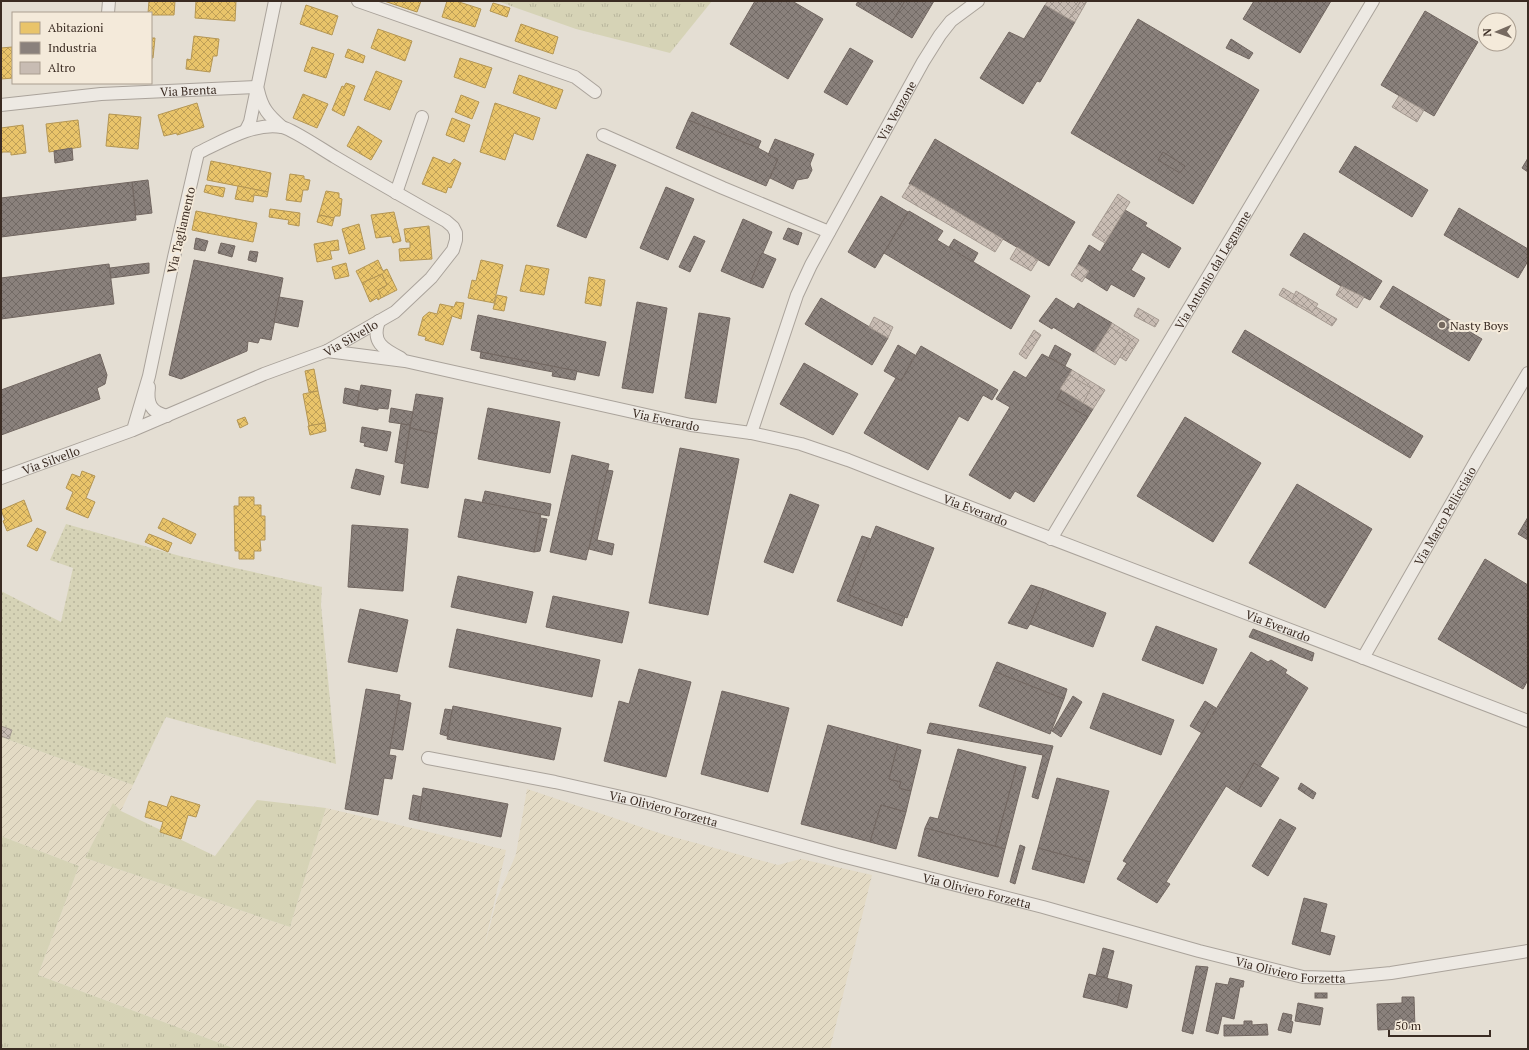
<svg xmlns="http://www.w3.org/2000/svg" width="1529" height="1050" font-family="'PT Serif',serif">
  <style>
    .farmland { fill: url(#farmland-furrows) }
    .grass { fill: url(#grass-tufts) }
    .park { fill: url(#park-dots) }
    .homes { fill: url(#homes-cross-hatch); stroke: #b49654 }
    .industry { fill: url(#industry-cross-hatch); stroke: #726761 }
    .building { fill: url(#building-cross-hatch); stroke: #a59a91 }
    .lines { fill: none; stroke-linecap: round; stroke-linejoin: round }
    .minor-casing { stroke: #aaa39b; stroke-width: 14 }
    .minor { stroke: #ede9e3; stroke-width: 12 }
    .poi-dot { fill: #766a60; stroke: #f4eada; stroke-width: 1.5 }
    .labels { text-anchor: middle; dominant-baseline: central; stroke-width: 4; stroke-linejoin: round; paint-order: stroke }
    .street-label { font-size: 12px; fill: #3a2b22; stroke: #f4eada }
    .poi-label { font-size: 12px; fill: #3a2b22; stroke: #f4eada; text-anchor: start }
  </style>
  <defs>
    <pattern id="farmland-furrows" width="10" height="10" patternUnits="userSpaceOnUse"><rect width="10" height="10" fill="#e3dac4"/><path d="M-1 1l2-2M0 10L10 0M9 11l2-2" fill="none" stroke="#c4bba8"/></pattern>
    <pattern id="grass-tufts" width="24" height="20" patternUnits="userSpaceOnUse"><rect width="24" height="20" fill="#d6d3b6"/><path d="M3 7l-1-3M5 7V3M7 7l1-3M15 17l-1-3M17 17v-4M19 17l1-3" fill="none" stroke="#b8b59c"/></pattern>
    <pattern id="park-dots" width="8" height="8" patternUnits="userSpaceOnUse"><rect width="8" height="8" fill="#d6d3b6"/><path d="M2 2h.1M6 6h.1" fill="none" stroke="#b8b59c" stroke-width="1.8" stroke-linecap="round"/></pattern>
    <pattern id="homes-cross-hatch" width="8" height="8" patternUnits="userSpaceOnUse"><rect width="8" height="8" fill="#e9c46a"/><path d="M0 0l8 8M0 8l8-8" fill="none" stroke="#be9f57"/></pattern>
    <pattern id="industry-cross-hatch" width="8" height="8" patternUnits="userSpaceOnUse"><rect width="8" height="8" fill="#8a817c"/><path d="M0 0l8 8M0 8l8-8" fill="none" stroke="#726a65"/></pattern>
    <pattern id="building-cross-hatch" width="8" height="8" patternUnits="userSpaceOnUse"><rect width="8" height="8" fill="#c8bcb3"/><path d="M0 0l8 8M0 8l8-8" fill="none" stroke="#a39991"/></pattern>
  </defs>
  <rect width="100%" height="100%" fill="#e4ded3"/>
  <polygon class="farmland" points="1,737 133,785 121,811 113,804 85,858 290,927 326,808 506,850 484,948 497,899 516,854 527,789 662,834 778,865 801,859 872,875 830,1049 236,1049 38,975 79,866 1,836"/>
  <g class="grass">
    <polygon points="497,1 712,1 670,53 576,29"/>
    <polygon points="257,800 326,808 290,927 85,858 113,803 121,811 215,856"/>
    <polygon points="1,836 79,866 38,975 236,1049 1,1049"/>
  </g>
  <polygon class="park" points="66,524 180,556 322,587 321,605 336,764 166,717 133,785 1,737 1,591 61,622 73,568 50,560"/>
  <g class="homes">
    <polygon points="149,1 175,1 174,15 151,15 151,13 148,13"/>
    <polygon points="196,1 236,1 235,21 195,18"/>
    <polygon points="384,1 421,1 417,12"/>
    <polygon points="447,1 456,1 481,9 475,27 442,17"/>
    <polygon points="493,3 510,8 507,17 490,11"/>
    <polygon points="306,5 338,16 332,35 300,24"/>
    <polygon points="521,24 558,37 553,54 515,41"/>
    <polygon points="378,29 412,41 405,61 371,48"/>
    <polygon points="194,36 219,39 217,56 213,56 210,72 186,69 187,59 191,60"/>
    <polygon points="151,38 155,38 153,58 151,58"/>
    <polygon points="12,47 13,78 1,79 1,48"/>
    <polygon points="312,47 334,54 326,78 304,71"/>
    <polygon points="348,49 365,56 363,63 345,57"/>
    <polygon points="460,58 492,68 485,88 454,77"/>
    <polygon points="376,71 402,81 390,110 364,100"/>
    <polygon points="519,75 563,90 556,109 513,93"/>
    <polygon points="346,83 355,86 344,116 332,110 342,86 344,87"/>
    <polygon points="303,94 328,104 317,128 293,118"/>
    <polygon points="461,95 479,102 472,119 455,112"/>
    <polygon points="197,103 204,127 177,135 177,133 164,136 158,115"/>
    <polygon points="495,103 540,118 533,140 514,133 505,160 480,152"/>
    <polygon points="109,114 141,117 138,149 106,146"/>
    <polygon points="452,118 470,125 464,142 446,135"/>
    <polygon points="78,120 81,147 49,152 46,124"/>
    <polygon points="23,125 26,153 11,155 11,152 2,152 1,156 1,128"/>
    <polygon points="358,126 382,141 371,160 347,146"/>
    <polygon points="433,157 450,164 454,159 461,163 451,188 448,187 446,193 422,184"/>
    <polygon points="211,161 271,173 268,192 207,180"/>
    <polygon points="290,174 304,176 304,179 310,180 308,190 303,190 301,202 286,200"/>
    <polygon points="206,185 225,188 223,197 204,192"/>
    <polygon points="238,186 268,192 267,197 254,195 253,202 235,199"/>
    <polygon points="326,191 339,193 339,198 342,199 340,216 335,216 334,218 319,215"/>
    <polygon points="270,209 300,213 299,226 288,224 289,220 269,217"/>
    <polygon points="196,211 257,223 253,242 192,230"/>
    <polygon points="394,212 401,241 393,243 391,236 376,238 371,215"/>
    <polygon points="319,215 334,218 332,226 317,222"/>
    <polygon points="359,224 365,249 349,254 342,229"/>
    <polygon points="429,226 432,259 400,261 399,249 410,248 410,242 406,242 404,229"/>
    <polygon points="338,240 339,250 330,251 332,259 317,262 314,244"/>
    <polygon points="378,260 383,271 387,269 397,290 381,298 378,290 387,285 382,274 362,283 356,271"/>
    <polygon points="481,260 503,265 494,303 468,298 472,280 476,281"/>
    <polygon points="346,263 349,276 335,279 332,267"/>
    <polygon points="526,265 549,269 544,295 520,291"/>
    <polygon points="382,274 387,285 378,290 381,298 378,300 377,298 370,302 362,283"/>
    <polygon points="589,277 605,280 601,306 585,303"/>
    <polygon points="497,295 507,297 504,311 493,309"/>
    <polygon points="456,302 464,303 461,319 452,316 443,345 425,340 426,337 418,335 423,317 429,312 437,314 440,304 454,307"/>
    <polygon points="314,369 318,391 309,392 305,371"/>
    <polygon points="318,391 325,423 309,426 303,394"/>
    <polygon points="245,417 248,424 240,428 237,420"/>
    <polygon points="325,423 326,431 310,435 308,426"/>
    <polygon points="82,471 95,476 86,498 95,502 88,518 66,509 73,492 66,488 72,474 80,477"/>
    <polygon points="239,497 254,497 254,505 261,505 261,516 265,516 265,540 260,540 261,551 254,551 254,559 239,559 239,551 235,551 234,506 239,506"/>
    <polygon points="24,500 32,521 7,531 3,521 5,520 1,510"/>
    <polygon points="163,518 196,534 191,544 158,528"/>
    <polygon points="37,528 46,532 37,551 27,546"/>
    <polygon points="149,534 172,543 168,552 145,542"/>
    <polygon points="171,796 200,805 196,817 188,815 181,839 160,832 163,822 145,817 149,801 167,807"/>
  </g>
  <g class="industry">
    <polygon points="755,1 792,1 823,19 788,79 730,44"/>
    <polygon points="858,1 905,1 890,25 856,5"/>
    <polygon points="905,1 934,1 912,38 890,25"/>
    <polygon points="1254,1 1331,1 1300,53 1243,19"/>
    <polygon points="1045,5 1075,22 1040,82 1037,81 1023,104 980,78 1009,32 1024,39"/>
    <polygon points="1425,11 1478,42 1434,116 1381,85"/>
    <polygon points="1138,19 1259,90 1193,204 1071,133"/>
    <polygon points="1231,39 1253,53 1249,59 1226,48"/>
    <polygon points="850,48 873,61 847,105 824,92"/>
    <polygon points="692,112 761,141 758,148 688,120"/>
    <polygon points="688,120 758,148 778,159 766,186 676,148"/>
    <polygon points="775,139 814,154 810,164 812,170 808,178 797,180 793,189 770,178 778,159 768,155"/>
    <polygon points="935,139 1075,222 1049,266 909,184"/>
    <polygon points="1355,146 1428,190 1412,217 1339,172"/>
    <polygon points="72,148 73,160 55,163 54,151"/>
    <polygon points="1163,152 1185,166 1180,173 1158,160"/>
    <polygon points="587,154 616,165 586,238 557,226"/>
    <polygon points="1528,158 1528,172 1522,168"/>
    <polygon points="148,180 152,213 136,215 132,182"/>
    <polygon points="132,182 136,220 1,237 1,198"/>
    <polygon points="666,187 694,199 668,260 640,248"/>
    <polygon points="881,196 908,212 875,268 848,252"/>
    <polygon points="1459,208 1528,249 1528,261 1518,278 1444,235"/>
    <polygon points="1125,210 1147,223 1145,226 1181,248 1169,268 1142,252 1131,270 1145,278 1134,297 1111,284 1107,291 1085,277 1089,271 1078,264 1089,245 1100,252"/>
    <polygon points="909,211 943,231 937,240 1030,296 1011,329 884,253"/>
    <polygon points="743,219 772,232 750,283 721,271"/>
    <polygon points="788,228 802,233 798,245 783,239"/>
    <polygon points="1304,233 1382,281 1370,300 1341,286 1290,255"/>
    <polygon points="694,236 705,241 690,272 679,267"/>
    <polygon points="196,238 208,241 205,251 194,249"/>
    <polygon points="954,239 978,253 973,262 949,247"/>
    <polygon points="221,243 235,246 232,257 218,253"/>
    <polygon points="250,251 258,252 256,262 248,260"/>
    <polygon points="762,253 776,259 763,288 750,283"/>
    <polygon points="194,260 283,278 271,340 260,338 258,343 248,341 247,351 181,379 169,375"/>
    <polygon points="149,263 149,273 111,278 110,268"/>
    <polygon points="109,264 114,304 1,319 1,278"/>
    <polygon points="1393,286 1482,339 1469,361 1380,307"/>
    <polygon points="279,297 303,301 298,327 274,322"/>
    <polygon points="821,298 888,338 872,365 805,324"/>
    <polygon points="1056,298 1074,309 1078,303 1112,323 1094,352 1053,327 1052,329 1039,321"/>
    <polygon points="637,302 667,308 653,393 622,388"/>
    <polygon points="699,313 730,318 716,403 685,398"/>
    <polygon points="478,315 606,342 599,376 471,350"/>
    <polygon points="1245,330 1423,436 1410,458 1232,352"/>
    <polygon points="898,345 915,355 901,381 884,371"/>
    <polygon points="1055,345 1071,354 1065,366 1049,357"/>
    <polygon points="921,346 998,390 992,400 983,395 968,421 959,416 928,470 864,433 896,378 901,381"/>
    <polygon points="481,352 577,371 575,380 552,376 553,372 480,358"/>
    <polygon points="100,354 107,375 105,384 97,388 100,399 1,435 1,390"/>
    <polygon points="1042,354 1072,370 1060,389 1062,390 1057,399 1088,417 1034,502 1015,491 1010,499 969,475 1010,407 996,399 1014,371 1026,378"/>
    <polygon points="804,363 858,394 833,435 780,404"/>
    <polygon points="361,385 391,390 388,409 378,408 378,410 357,406"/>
    <polygon points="345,388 359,391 357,406 343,403"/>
    <polygon points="1062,390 1093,409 1088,417 1057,399"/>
    <polygon points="416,394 443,398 437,434 410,428"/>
    <polygon points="391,408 413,412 410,425 389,422"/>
    <polygon points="488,408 560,422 550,473 478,459"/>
    <polygon points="1185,417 1261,463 1213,542 1137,496"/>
    <polygon points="401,424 410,425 404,464 395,462"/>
    <polygon points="362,427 391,432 387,451 364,446 365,443 360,442"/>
    <polygon points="410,428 437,434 428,488 401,483"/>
    <polygon points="680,448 739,459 708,615 649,603"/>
    <polygon points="572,455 609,464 586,560 550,552"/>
    <polygon points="356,469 384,476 380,495 351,488"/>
    <polygon points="607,470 613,471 597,540 614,544 612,555 589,549"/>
    <polygon points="1297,484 1372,529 1325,608 1249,563"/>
    <polygon points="485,491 551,504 549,516 482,503"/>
    <polygon points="790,494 819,505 793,573 764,562"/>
    <polygon points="465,499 541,514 534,552 458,537"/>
    <polygon points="1528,517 1528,540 1518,534"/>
    <polygon points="541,518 547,519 540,551 534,552"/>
    <polygon points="352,525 408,529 403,591 348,587"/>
    <polygon points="876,526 934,548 907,618 849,595"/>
    <polygon points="862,536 871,539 849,595 905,617 902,626 837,601"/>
    <polygon points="1485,559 1528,585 1528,680 1523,689 1438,639"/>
    <polygon points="458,576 533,592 526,623 451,607"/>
    <polygon points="1031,585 1044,589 1030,624 1027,629 1008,623"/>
    <polygon points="1044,589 1106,613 1093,647 1030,624"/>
    <polygon points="553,596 629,612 622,643 546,627"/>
    <polygon points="360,609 408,620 397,672 348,662"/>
    <polygon points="1156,626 1217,649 1203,684 1142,660"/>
    <polygon points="457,629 600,660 592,697 449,667"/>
    <polygon points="1253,629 1314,653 1312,661 1249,637"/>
    <polygon points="1251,652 1268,662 1271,660 1287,670 1285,673 1308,688 1260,767 1254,763 1237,793 1226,786 1166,882 1170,884 1157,903 1117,879 1127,863 1123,861"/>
    <polygon points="997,662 1067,689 1064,699 993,671"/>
    <polygon points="639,669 691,682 666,777 604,761 619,701 629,704"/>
    <polygon points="993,671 1064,699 1050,734 979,706"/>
    <polygon points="366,689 400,695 389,755 396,756 392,779 384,778 378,815 345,809"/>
    <polygon points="722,691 789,708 768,792 701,774"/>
    <polygon points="1103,693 1174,720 1161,755 1090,728"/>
    <polygon points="1073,696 1082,702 1061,737 1052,731"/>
    <polygon points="399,700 411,703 403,750 390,748"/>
    <polygon points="1205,701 1216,708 1202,733 1190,726"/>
    <polygon points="453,706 561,728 554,760 447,739"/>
    <polygon points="445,709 452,710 447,736 440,734"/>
    <polygon points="930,723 1053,746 1038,799 1032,797 1043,755 927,733"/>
    <polygon points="828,725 898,744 889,779 901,782 899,788 911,791 906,812 881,805 870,842 801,824"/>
    <polygon points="898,744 921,750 911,791 899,788 901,782 889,779"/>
    <polygon points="958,749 1017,765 995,846 925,828 930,817 938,819"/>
    <polygon points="1254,763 1279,778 1261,807 1237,793"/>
    <polygon points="1017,765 1026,767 1005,849 995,846"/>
    <polygon points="1057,778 1109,791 1090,862 1038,848"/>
    <polygon points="1301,783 1316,793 1313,799 1298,789"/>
    <polygon points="423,788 508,804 501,837 418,821"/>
    <polygon points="413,795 422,797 418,821 409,819"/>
    <polygon points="881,805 906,812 896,849 870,842"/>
    <polygon points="1280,819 1296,828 1268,876 1252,866"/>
    <polygon points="925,828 1005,849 998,877 918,856"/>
    <polygon points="1020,845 1025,847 1015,884 1010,882"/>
    <polygon points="1038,848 1090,862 1084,883 1032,869"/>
    <polygon points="1304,898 1327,904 1320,932 1335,936 1330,955 1292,944"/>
    <polygon points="1103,948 1114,951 1107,978 1096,976"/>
    <polygon points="1196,966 1208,967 1193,1034 1182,1031"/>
    <polygon points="1089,974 1122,982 1117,1005 1083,997"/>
    <polygon points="1230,978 1244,981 1243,987 1240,987 1234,1019 1222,1016 1218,1034 1206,1031 1216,983 1228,985"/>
    <polygon points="1122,982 1132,985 1127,1008 1117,1005"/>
    <rect x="1315" y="993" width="12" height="5"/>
    <polygon points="1402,997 1414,997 1415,1028 1378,1030 1377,1004 1402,1003"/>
    <polygon points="1298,1003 1323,1008 1320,1025 1295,1021"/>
    <polygon points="1283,1013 1292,1015 1291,1021 1293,1022 1291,1033 1278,1030"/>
    <polygon points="1244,1021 1252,1021 1252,1025 1267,1024 1268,1035 1224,1036 1224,1025 1244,1025"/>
  </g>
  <g class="building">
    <polygon points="1048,1 1081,1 1069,19 1045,5"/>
    <polygon points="1081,1 1087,1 1075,22 1069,19"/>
    <polygon points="1399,96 1424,110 1417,122 1392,107"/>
    <polygon points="910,184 1003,239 995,252 902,197"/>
    <polygon points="1118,194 1130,202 1105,243 1092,235"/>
    <polygon points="1017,247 1038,260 1031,271 1010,259"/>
    <polygon points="1078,264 1089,271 1082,282 1071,275"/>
    <polygon points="1341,286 1364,297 1357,308 1336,295"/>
    <polygon points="1283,288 1337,319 1332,326 1279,295"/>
    <polygon points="1296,291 1318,304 1312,312 1292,300"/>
    <polygon points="1138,308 1159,320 1155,327 1134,316"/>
    <polygon points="874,317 893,327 888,338 869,327"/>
    <polygon points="1112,323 1139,340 1126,361 1120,357 1130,340 1110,327"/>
    <polygon points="1110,327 1130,340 1115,365 1094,352"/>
    <polygon points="1034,330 1041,335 1026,359 1019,354"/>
    <polygon points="1072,370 1105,390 1093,409 1083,403 1091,388 1069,375"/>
    <polygon points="1069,375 1091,388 1083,403 1060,389"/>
    <polygon points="1,726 12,730 9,739 1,736"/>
  </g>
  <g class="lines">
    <defs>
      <g id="minor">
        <polyline points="358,1 575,77 595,92"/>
        <polyline points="108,13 109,1"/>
        <path d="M258 90C262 108 268 115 282 127"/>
        <path id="s1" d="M1 105 101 94 257 87"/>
        <polyline points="246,130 250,122 275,1"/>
        <polyline points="603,135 723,188 829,232"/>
        <polyline points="396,193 422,117"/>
        <path d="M379 321C371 342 383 349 401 358"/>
        <path id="s2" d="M327 351 405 361 691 425 751 433 801 444 848 460 917 487 1528 721"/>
        <path d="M149 387C147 403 150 412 167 416"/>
        <path id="s3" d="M751 433 797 295 811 265 923 62 940 35 951 21 978 1"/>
        <path id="s4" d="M1 478 133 430 264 374 327 351 395 312 431 278 453 250 456 240V233L453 227 446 221C409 200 372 179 335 157 323 150 294 130 282 127 254 122 223 141 198 153L174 257 149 376 133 430"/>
        <path id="s5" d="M1051 539 1373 1"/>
        <path id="s6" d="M1363 658 1477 459 1528 373"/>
        <path id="s7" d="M428 758 555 782 648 803 838 855 1043 907 1199 951 1303 977 1339 978 1391 973 1528 951"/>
      </g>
    </defs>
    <use href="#minor" class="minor-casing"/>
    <use href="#minor" class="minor"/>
  </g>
  <circle class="poi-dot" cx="1442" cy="325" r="4"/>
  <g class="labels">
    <g class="street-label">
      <text stroke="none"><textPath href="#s1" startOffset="188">Via Brenta</textPath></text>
      <text stroke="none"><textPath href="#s3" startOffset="355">Via Venzone</textPath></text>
      <text transform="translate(181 230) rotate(-77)">Via Tagliamento</text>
      <text stroke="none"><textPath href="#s5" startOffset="314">Via Antonio dal Legname</textPath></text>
      <text stroke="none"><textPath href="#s4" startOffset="377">Via Silvello</textPath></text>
      <text stroke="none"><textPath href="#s2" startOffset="346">Via Everardo</textPath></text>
      <text stroke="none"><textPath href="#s4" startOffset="53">Via Silvello</textPath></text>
      <text stroke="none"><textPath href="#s2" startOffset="670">Via Everardo</textPath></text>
      <text stroke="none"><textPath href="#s6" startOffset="164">Via Marco Pellicciaio</textPath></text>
      <text stroke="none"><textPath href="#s2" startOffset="994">Via Everardo</textPath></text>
      <text stroke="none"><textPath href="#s7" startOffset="241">Via Oliviero Forzetta</textPath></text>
      <text stroke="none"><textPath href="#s7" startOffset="565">Via Oliviero Forzetta</textPath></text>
      <text stroke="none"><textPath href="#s7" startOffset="889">Via Oliviero Forzetta</textPath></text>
    </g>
    <g class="poi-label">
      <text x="1450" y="325">Nasty Boys</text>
    </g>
  </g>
  <rect width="1529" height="1050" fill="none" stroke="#3a2b22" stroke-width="4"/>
  <rect x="12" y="12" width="140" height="72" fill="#f4eada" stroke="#aa9e90"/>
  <rect x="20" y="22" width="20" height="12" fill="#e9c46a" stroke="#aa9e90"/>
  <text x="48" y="32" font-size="12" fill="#3a2b22">Abitazioni</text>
  <rect x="20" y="42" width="20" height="12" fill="#8a817c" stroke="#aa9e90"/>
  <text x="48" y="52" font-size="12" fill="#3a2b22">Industria</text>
  <rect x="20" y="62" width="20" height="12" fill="#c8bcb3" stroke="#aa9e90"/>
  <text x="48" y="72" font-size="12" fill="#3a2b22">Altro</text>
  <g transform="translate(1497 32) rotate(268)"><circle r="19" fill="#f4eada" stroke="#aa9e90"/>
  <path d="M0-3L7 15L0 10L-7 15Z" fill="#766a60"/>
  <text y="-6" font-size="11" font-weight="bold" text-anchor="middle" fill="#3a2b22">N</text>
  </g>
  <path d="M1389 1030v6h101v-6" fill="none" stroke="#3a2b22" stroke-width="2"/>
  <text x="1395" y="1030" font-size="12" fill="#3a2b22" stroke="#f4eada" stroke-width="3" paint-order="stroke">50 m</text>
</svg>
